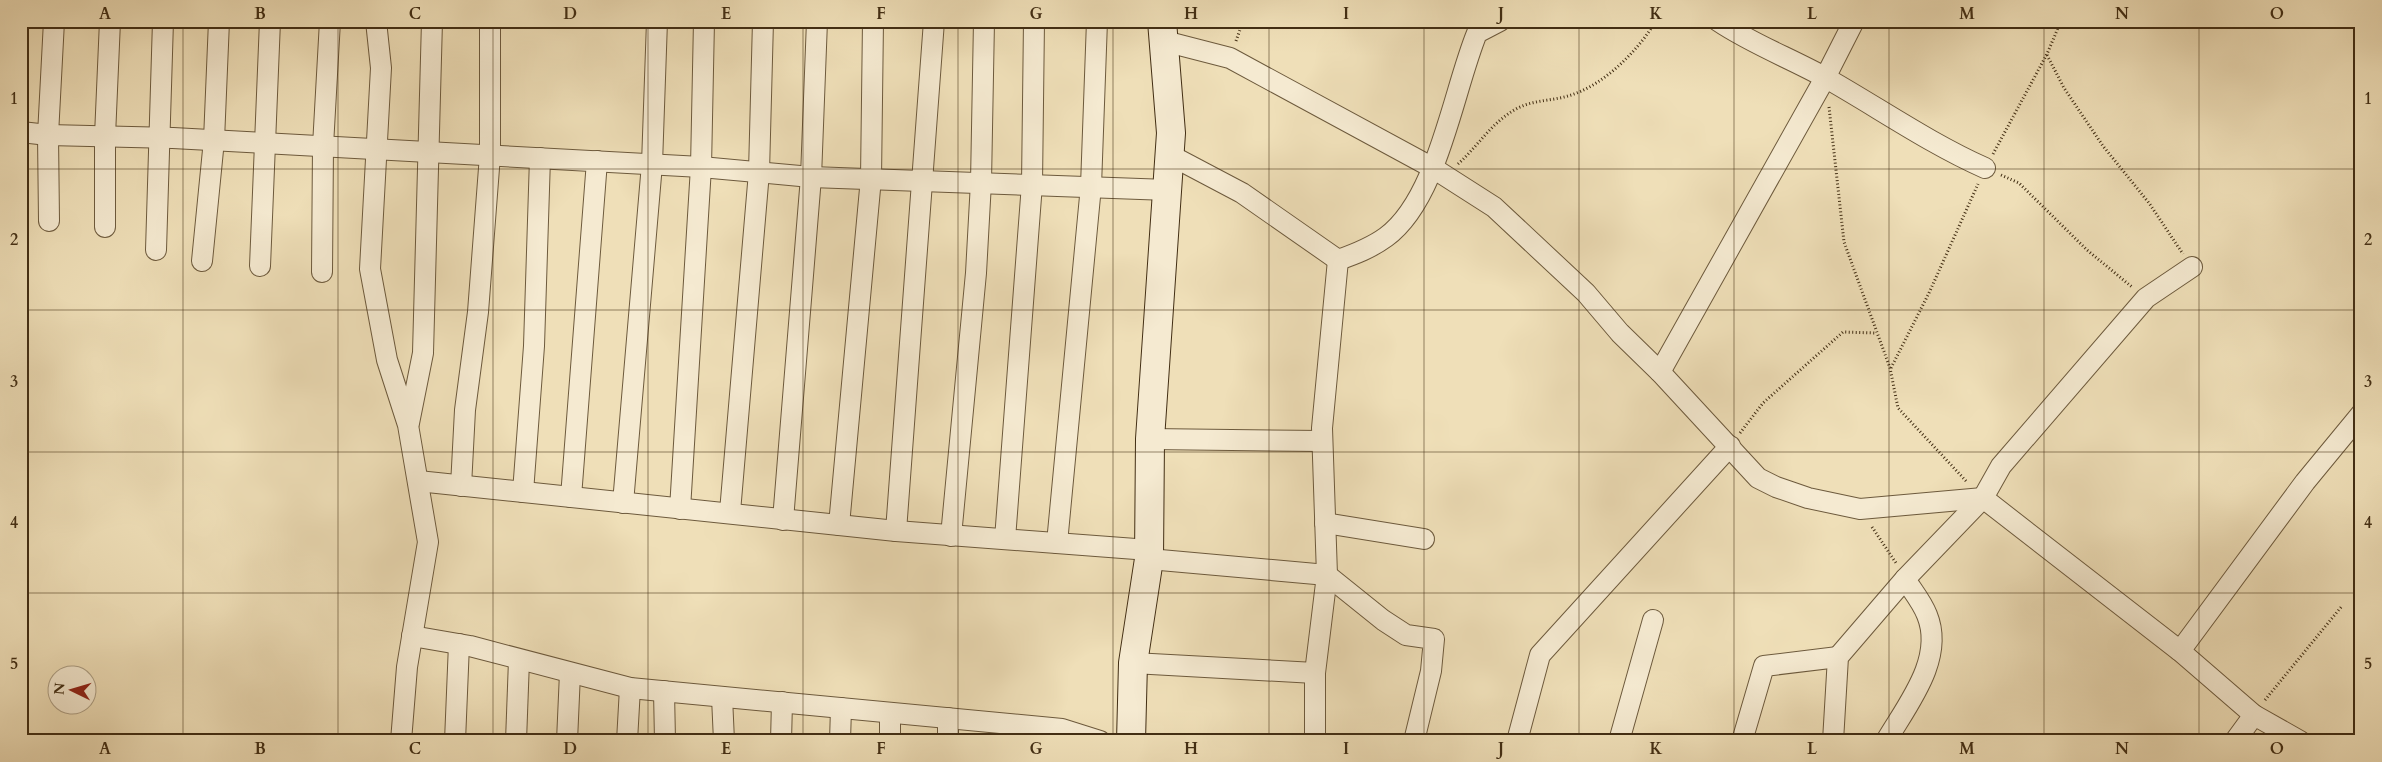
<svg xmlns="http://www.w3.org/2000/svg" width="2382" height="762" font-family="Cardo,serif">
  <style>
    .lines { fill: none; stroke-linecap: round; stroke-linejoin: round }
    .street-casing { stroke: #6d5a3d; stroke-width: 22 }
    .secondary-casing { stroke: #422e14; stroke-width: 30 }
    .path { stroke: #422e14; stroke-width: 3; stroke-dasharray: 1 2.5; stroke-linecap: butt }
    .street { stroke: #f5ead1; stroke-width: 20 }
    .secondary { stroke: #f5ead1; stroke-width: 28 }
    .grid { fill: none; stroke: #422e14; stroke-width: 1; stroke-opacity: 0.55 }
    .neatline { fill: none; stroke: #422e14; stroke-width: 2 }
    .grid-label { font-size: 16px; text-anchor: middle; font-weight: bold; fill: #422e14 }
  </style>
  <rect width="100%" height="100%" fill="#efdfb8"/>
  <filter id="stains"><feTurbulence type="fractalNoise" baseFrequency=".004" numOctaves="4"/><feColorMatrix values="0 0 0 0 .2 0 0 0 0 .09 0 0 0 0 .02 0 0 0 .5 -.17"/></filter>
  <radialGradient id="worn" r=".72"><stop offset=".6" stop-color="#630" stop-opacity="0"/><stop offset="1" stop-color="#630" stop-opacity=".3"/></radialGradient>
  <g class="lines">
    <defs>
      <g id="street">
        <polyline points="376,21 381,68 370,269 387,360 408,425 428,542 407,667 401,741"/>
        <path d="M1718 21C1752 44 1790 58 1826 78 1879 108 1929 143 1985 168"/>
        <polyline points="1164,41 1230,58 1433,168 1494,207 1586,293 1620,333 1660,372 1758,478 1776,487 1808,498 1860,509 1983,498 2180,651 2254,715 2300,741"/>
        <polyline points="21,132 48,135 173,138 701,167 811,177 1168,190"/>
        <polyline points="1170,155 1242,193 1338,260"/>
        <polyline points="49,221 48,135 54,21"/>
        <polyline points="105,227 105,136 110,21"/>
        <polyline points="156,250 163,21"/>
        <path d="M1338 260C1355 254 1371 248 1386 237 1438 199 1453 91 1477 33L1500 21"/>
        <polyline points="202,261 214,140 219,21"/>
        <polyline points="260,266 270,21"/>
        <polyline points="322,272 323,146 330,21"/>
        <polyline points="1660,372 1825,78 1854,21"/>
        <polyline points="409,423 423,353 432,21"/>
        <polyline points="1150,439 1322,441"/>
        <polyline points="418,481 896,531 1149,550"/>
        <polyline points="461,486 465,410 478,312 490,155 490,21"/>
        <polyline points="523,492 534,346 540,158"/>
        <polyline points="571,497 597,161"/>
        <polyline points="623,503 652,164 657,21"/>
        <polyline points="680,509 701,167 704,21"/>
        <polyline points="730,512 759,172 763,21"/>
        <polyline points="783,520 811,177 817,21"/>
        <polyline points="1325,523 1424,539"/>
        <polyline points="839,525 871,178 873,21"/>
        <polyline points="896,531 934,21"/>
        <polyline points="951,536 976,273 981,182 984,21"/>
        <polyline points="1005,539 1032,184 1034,21"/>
        <polyline points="1057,543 1091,186 1097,21"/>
        <polyline points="1149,559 1327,575 1383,620 1406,635 1434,639 1431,671 1414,741"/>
        <polyline points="412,636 470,646 630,688 1062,729 1100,741"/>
        <polyline points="2180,651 2305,482 2361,414"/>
        <polyline points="1133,663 1315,673"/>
        <polyline points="664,691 665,741"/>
        <polyline points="722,697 724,741"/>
        <polyline points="455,741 459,644"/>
        <polyline points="516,741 519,660"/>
        <polyline points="567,741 570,673"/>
        <polyline points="627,741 630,688"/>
        <polyline points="781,741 782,702"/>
        <polyline points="840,741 841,708"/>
        <polyline points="890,741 890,713"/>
        <polyline points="948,741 948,718"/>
        <polyline points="1315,741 1315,673 1327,575 1322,428 1338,260"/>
        <polyline points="1517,741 1540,655 1730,446"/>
        <polyline points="1619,741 1653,620"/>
        <polyline points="1742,741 1764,666 1838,657"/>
        <polyline points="1833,741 1838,657 1905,579 1983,498 2001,466 2146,298 2192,267"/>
        <path d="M1886 741C1907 705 1945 659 1927 615 1922 602 1912 590 1905 579"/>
        <polyline points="2235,741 2254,715"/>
      </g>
      <polyline id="secondary" points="1131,741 1133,663 1149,559 1150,439 1171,133 1162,21"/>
    </defs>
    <use href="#street" class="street-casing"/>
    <use href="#secondary" class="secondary-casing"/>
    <g class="path">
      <polyline points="1236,41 1243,21"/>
      <polyline points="2047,55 2064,88 2103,146 2149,203 2183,254"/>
      <polyline points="1829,107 1844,242 1890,368 1898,408 1967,482"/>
      <polyline points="1993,154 2047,54 2061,21"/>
      <path d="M1458 164C1478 146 1492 122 1516 109 1532 100 1551 101 1568 96 1603 86 1637 52 1656 21"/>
      <polyline points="2001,175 2019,183 2087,250 2132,287"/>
      <polyline points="1891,368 1929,293 1978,184"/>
      <polyline points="1740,433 1763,403 1843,332 1876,333"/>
      <polyline points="1872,527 1896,563"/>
      <polyline points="2265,700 2342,606"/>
    </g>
    <use href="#street" class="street"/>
    <use href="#secondary" class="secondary"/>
  </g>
  <path class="grid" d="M183 21V741M338 21V741M493 21V741M648 21V741M803 21V741M958 21V741M1113 21V741M1269 21V741M1424 21V741M1579 21V741M1734 21V741M1889 21V741M2044 21V741M2199 21V741M21 169H2361M21 310H2361M21 452H2361M21 593H2361"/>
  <rect width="2382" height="762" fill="none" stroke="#efdfb8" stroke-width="55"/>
  <g transform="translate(72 690) rotate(275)"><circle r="24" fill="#f5ead1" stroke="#ad9f85"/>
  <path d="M0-4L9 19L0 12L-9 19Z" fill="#8f2418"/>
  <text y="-8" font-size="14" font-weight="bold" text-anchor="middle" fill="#422e14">N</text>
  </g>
  <rect x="28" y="28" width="2326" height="706" class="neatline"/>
  <g class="grid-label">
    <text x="105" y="19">A</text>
    <text x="260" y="19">B</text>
    <text x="415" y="19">C</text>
    <text x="570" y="19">D</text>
    <text x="726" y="19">E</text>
    <text x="881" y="19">F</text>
    <text x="1036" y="19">G</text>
    <text x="1191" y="19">H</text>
    <text x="1346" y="19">I</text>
    <text x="1501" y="19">J</text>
    <text x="1656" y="19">K</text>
    <text x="1812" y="19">L</text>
    <text x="1967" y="19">M</text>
    <text x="2122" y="19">N</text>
    <text x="2277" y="19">O</text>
    <text x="14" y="104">1</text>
    <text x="2368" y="104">1</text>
    <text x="14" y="245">2</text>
    <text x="2368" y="245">2</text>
    <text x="14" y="387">3</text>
    <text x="2368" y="387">3</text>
    <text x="14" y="528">4</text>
    <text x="2368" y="528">4</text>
    <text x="14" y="669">5</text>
    <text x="2368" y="669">5</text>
    <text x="105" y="754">A</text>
    <text x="260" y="754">B</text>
    <text x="415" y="754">C</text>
    <text x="570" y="754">D</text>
    <text x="726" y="754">E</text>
    <text x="881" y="754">F</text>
    <text x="1036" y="754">G</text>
    <text x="1191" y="754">H</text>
    <text x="1346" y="754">I</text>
    <text x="1501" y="754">J</text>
    <text x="1656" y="754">K</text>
    <text x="1812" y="754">L</text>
    <text x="1967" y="754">M</text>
    <text x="2122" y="754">N</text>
    <text x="2277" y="754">O</text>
  </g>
  <rect width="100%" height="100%" filter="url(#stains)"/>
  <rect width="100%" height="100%" fill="url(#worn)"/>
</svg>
